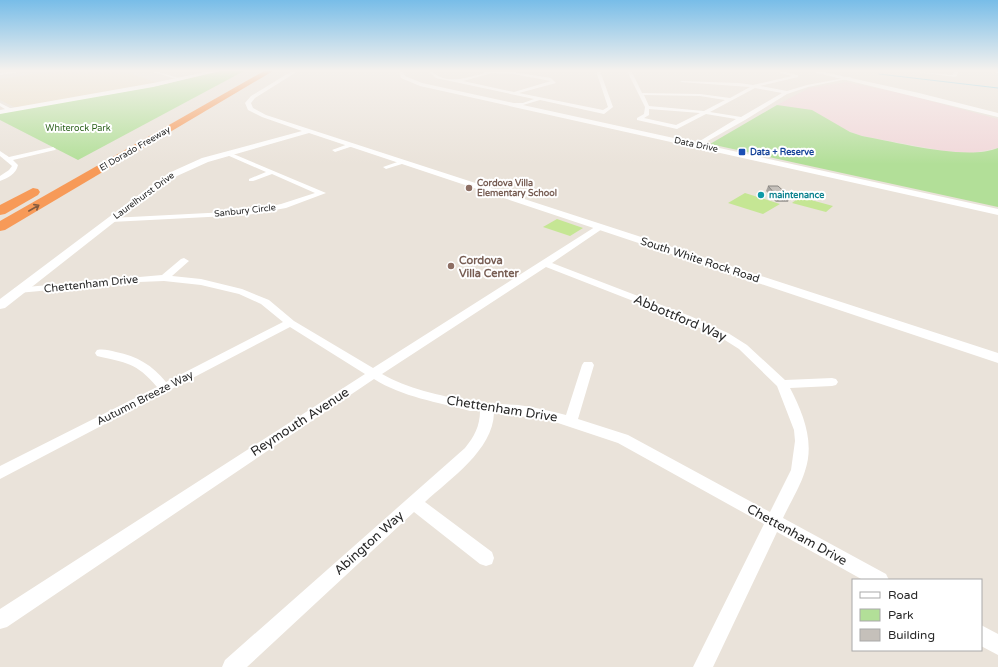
<svg xmlns="http://www.w3.org/2000/svg" width="998" height="667" font-family="'Varela Round',sans-serif">
  <style>
    .education { fill: #ebe0ca }
    .medical { fill: #f1d7d9 }
    .green { fill: #b2df98 }
    .pitch { fill: #c5e694 }
    .lines { fill: none; stroke-linecap: round; stroke-linejoin: round }
    .stream { stroke: #71cbe8; stroke-width: 1 }
    .minor { fill: #fff; fill-rule: evenodd }
    .tertiary { fill: #fff; fill-rule: evenodd }
    .secondary { fill: #fff; fill-rule: evenodd }
    .motorway { fill: #f79a58; fill-rule: evenodd }
    .wall { fill: #a9a5a0 }
    .building { fill: #c5c0ba; stroke: #8a8682 }
    .oneway { stroke: #855b3e }
    .transit-dot { fill: #1a4fb4; stroke: #fff; stroke-width: 1.5 }
    .education-dot { fill: #8d6e63; stroke: #fff; stroke-width: 1.5 }
    .culture-dot { fill: #0f9aa8; stroke: #fff; stroke-width: 1.5 }
    .labels { text-anchor: middle; dominant-baseline: central; stroke-width: 4; stroke-linejoin: round; paint-order: stroke }
    .far-park-label { font-size: 9px; fill: #2c611c; stroke: #fff }
    .far-street-label { font-size: 9px; fill: #282828; stroke: #fff }
    .far-transit-label { font-size: 9px; font-weight: bold; fill: #164399; stroke: #fff; text-anchor: start }
    .far-education-label { font-size: 9px; font-weight: bold; fill: #785e54; stroke: #fff; text-anchor: start }
    .far-culture-label { font-size: 9px; font-weight: bold; fill: #0d838f; stroke: #fff; text-anchor: start }
    .education-label { font-size: 11px; font-weight: bold; fill: #785e54; stroke: #fff; text-anchor: start }
    .street-label { font-size: 11px; fill: #282828; stroke: #fff }
    .near-street-label { font-size: 13px; fill: #282828; stroke: #fff }
  </style>
  <rect width="100%" height="100%" fill="#eae3da"/>
  <polygon class="education" points="55,71 122,71 159,83 20,107 14,107 0,100 0,79"/>
  <polygon class="medical" points="846,82 901,93 998,119 998,148 972,153 944,151 862,136 777,105 809,88"/>
  <g class="green">
    <polygon points="221,71 244,71 78,160 0,120 0,113 156,86"/>
    <path d="M777 105 812 110 850 132 862 136C896 142 967 161 998 148V207L710 144Z"/>
  </g>
  <g class="pitch">
    <polygon points="745,193 780,204 763,214 728,203"/>
    <polygon points="800,197 833,206 826,212 792,203"/>
    <polygon points="557,219 583,228 570,236 543,227"/>
  </g>
  <g class="lines">
    <polyline class="stream" points="879,74 998,88"/>
    <g class="minor">
      <polygon points="17,71 26,71 0,75 0,73"/>
      <polygon points="150,71 155,71 182,79 179,80"/>
      <path d="M428 71H432C445 86 469 77 485 73L480 71 513 72 551 78 556 83 519 93 603 110 608 107 596 71H600L613 107 604 114 540 100 523 105H512L510 103H523L534 99 436 78ZM492 73 513 74 551 81 514 92 463 81Z"/>
      <path d="M627 71H781L798 75V77L760 86 787 91 807 85 850 77 852 78 808 87 787 94 745 120 697 147 694 145 695 144 736 119 706 114 677 129 637 120V118L644 114 645 107ZM632 72H777L792 76 753 85 739 83 682 81 680 82 750 87 730 98 700 94 642 93ZM755 88 782 93 741 117 710 112ZM644 95 700 96 725 100 704 111 649 106ZM649 109 700 113 676 125 644 118 649 115Z"/>
      <polygon points="909,71 953,75 954,71 958,71 957,76 955,77"/>
      <polygon points="985,71 998,71 998,73"/>
      <polygon points="0,103 12,109 13,110 8,111 0,106"/>
      <polygon points="351,143 354,145 353,146 335,152 332,150"/>
      <path d="M53 147 56 149 55 150 13 160 18 165C16 174 8 178 0 181V176L9 170 12 166 0 156V151L9 157Z"/>
      <polygon points="227,153 231,153 326,193 286,208 247,215 111,222 107,220 111,218 247,211 281,204 315,193 272,174 253,181 249,181 249,179 266,172 227,155"/>
      <polygon points="403,160 405,161 405,163 386,169 383,167"/>
      <path d="M598 225H604L605 227 552 263 690 316 728 333 747 345 785 380 832 378 836 379 838 382 836 385 832 386 790 388C803 413 815 442 805 471 800 487 790 503 783 518L886 574 889 580H863L777 532 713 667H693L764 524 618 443 549 420 494 413C493 450 450 479 425 502L492 552 494 558 492 564 486 566 480 564 414 512 247 667H222L225 660 465 448C474 437 480 426 480 411H470C438 402 402 397 374 379L7 627 0 629V609L365 374 290 327 0 479V466L157 387C136 362 126 363 97 356L95 353 97 350C103 349 109 350 116 352 137 356 152 365 166 382L283 322 261 304 239 294 201 285 164 281 139 282 18 293 13 290 15 288 162 275 181 259 184 258 189 261 172 276 201 279 242 289 269 300 294 321 373 368ZM546 267 682 320 720 337 739 349 777 386 794 430 795 441 791 470 770 512 628 435 578 419 594 365 592 362H584L582 365 566 415C550 411 534 407 518 405 502 404 485 404 469 401 441 396 406 388 382 374Z"/>
      <polygon points="981,625 998,634 998,655 981,646"/>
    </g>
    <g class="tertiary">
      <polygon points="210,71 219,71 153,87 0,114 0,110 153,83"/>
      <polygon points="292,71 298,71 255,98 251,103 253,108 266,115 998,353 998,363 309,133 208,162 177,176 131,209 5,308 0,309 0,299 125,205 171,172 202,158 302,131 262,117 248,110 245,103 251,96"/>
      <polygon points="399,71 403,71 405,76 422,83 998,209 998,215 420,86 401,78"/>
    </g>
    <polygon class="secondary" points="809,71 819,71 919,93 998,113 998,117"/>
    <g class="motorway">
      <polygon points="264,71 273,71 5,230 0,231 0,221"/>
      <polygon points="33,188 38,189 40,192 38,195 5,214 0,215 0,205"/>
    </g>
  </g>
  <polygon class="wall" points="768,186 790,197 788,202 776,202 766,191"/>
  <polygon class="building" points="768,186 778,186 790,197 778,197"/>
  <defs><path id="oneway-shaft" d="M-6 0H5M1.5-3L5.5 0L1.5 3" fill="none" stroke-width="1.6" stroke-linecap="round" stroke-linejoin="round"/></defs>
  <use class="oneway" href="#oneway-shaft" transform="translate(34 208) rotate(-30)"/>
  <linearGradient id="sky" x2="0" y2="1"><stop stop-color="#78bde8"/><stop offset="0.43" stop-color="#f6f2ee"/><stop offset="1" stop-color="#f6f2ee" stop-opacity="0"/></linearGradient>
  <rect width="998" height="164" fill="url(#sky)"/>
  <rect class="transit-dot" x="738" y="148" width="8" height="8" rx="2"/>
  <g class="education-dot">
    <circle cx="469" cy="188" r="4"/>
    <circle cx="451" cy="266" r="4"/>
  </g>
  <circle class="culture-dot" cx="761" cy="195" r="4"/>
  <g class="labels">
    <g class="far-park-label">
      <text x="78" y="128">Whiterock Park</text>
    </g>
    <g class="far-street-label">
      <text transform="translate(696 145) rotate(12)">Data Drive</text>
      <text transform="translate(135 149) rotate(-30)">El Dorado Freeway</text>
      <text transform="translate(144 196) rotate(-36)">Laurelhurst Drive</text>
      <text transform="translate(245 211) rotate(-6)">Sanbury Circle</text>
    </g>
    <g class="far-transit-label">
      <text x="750" y="152">Data + Reserve</text>
    </g>
    <g class="far-education-label">
      <text x="477" y="183">Cordova Villa<tspan x="477" dy="10">Elementary School</tspan></text>
    </g>
    <g class="far-culture-label">
      <text x="769" y="195">maintenance</text>
    </g>
    <g class="education-label">
      <text x="459" y="260">Cordova<tspan x="459" dy="13">Villa Center</tspan></text>
    </g>
    <g class="street-label">
      <text transform="translate(700 260) rotate(18)">South White Rock Road</text>
      <text transform="translate(91 284) rotate(-6)">Chettenham Drive</text>
      <text transform="translate(145 398) rotate(-27)">Autumn Breeze Way</text>
    </g>
    <g class="near-street-label">
      <text transform="translate(680 318) rotate(23)">Abbottford Way</text>
      <text transform="translate(502 409) rotate(9)">Chettenham Drive</text>
      <text transform="translate(300 422) rotate(-33)">Reymouth Avenue</text>
      <text transform="translate(797 535) rotate(29)">Chettenham Drive</text>
      <text transform="translate(369 543) rotate(-42)">Abington Way</text>
    </g>
  </g>
  <rect x="852" y="579" width="130" height="72" fill="#ffffff" stroke="#a9a9a9"/>
  <rect x="860" y="592" width="20" height="6" fill="#ffffff" stroke="#a9a9a9"/>
  <text x="888" y="599" font-size="12" fill="#282828">Road</text>
  <rect x="860" y="609" width="20" height="12" fill="#b2df98" stroke="#a9a9a9"/>
  <text x="888" y="619" font-size="12" fill="#282828">Park</text>
  <rect x="860" y="629" width="20" height="12" fill="#c5c0ba" stroke="#a9a9a9"/>
  <text x="888" y="639" font-size="12" fill="#282828">Building</text>
</svg>
